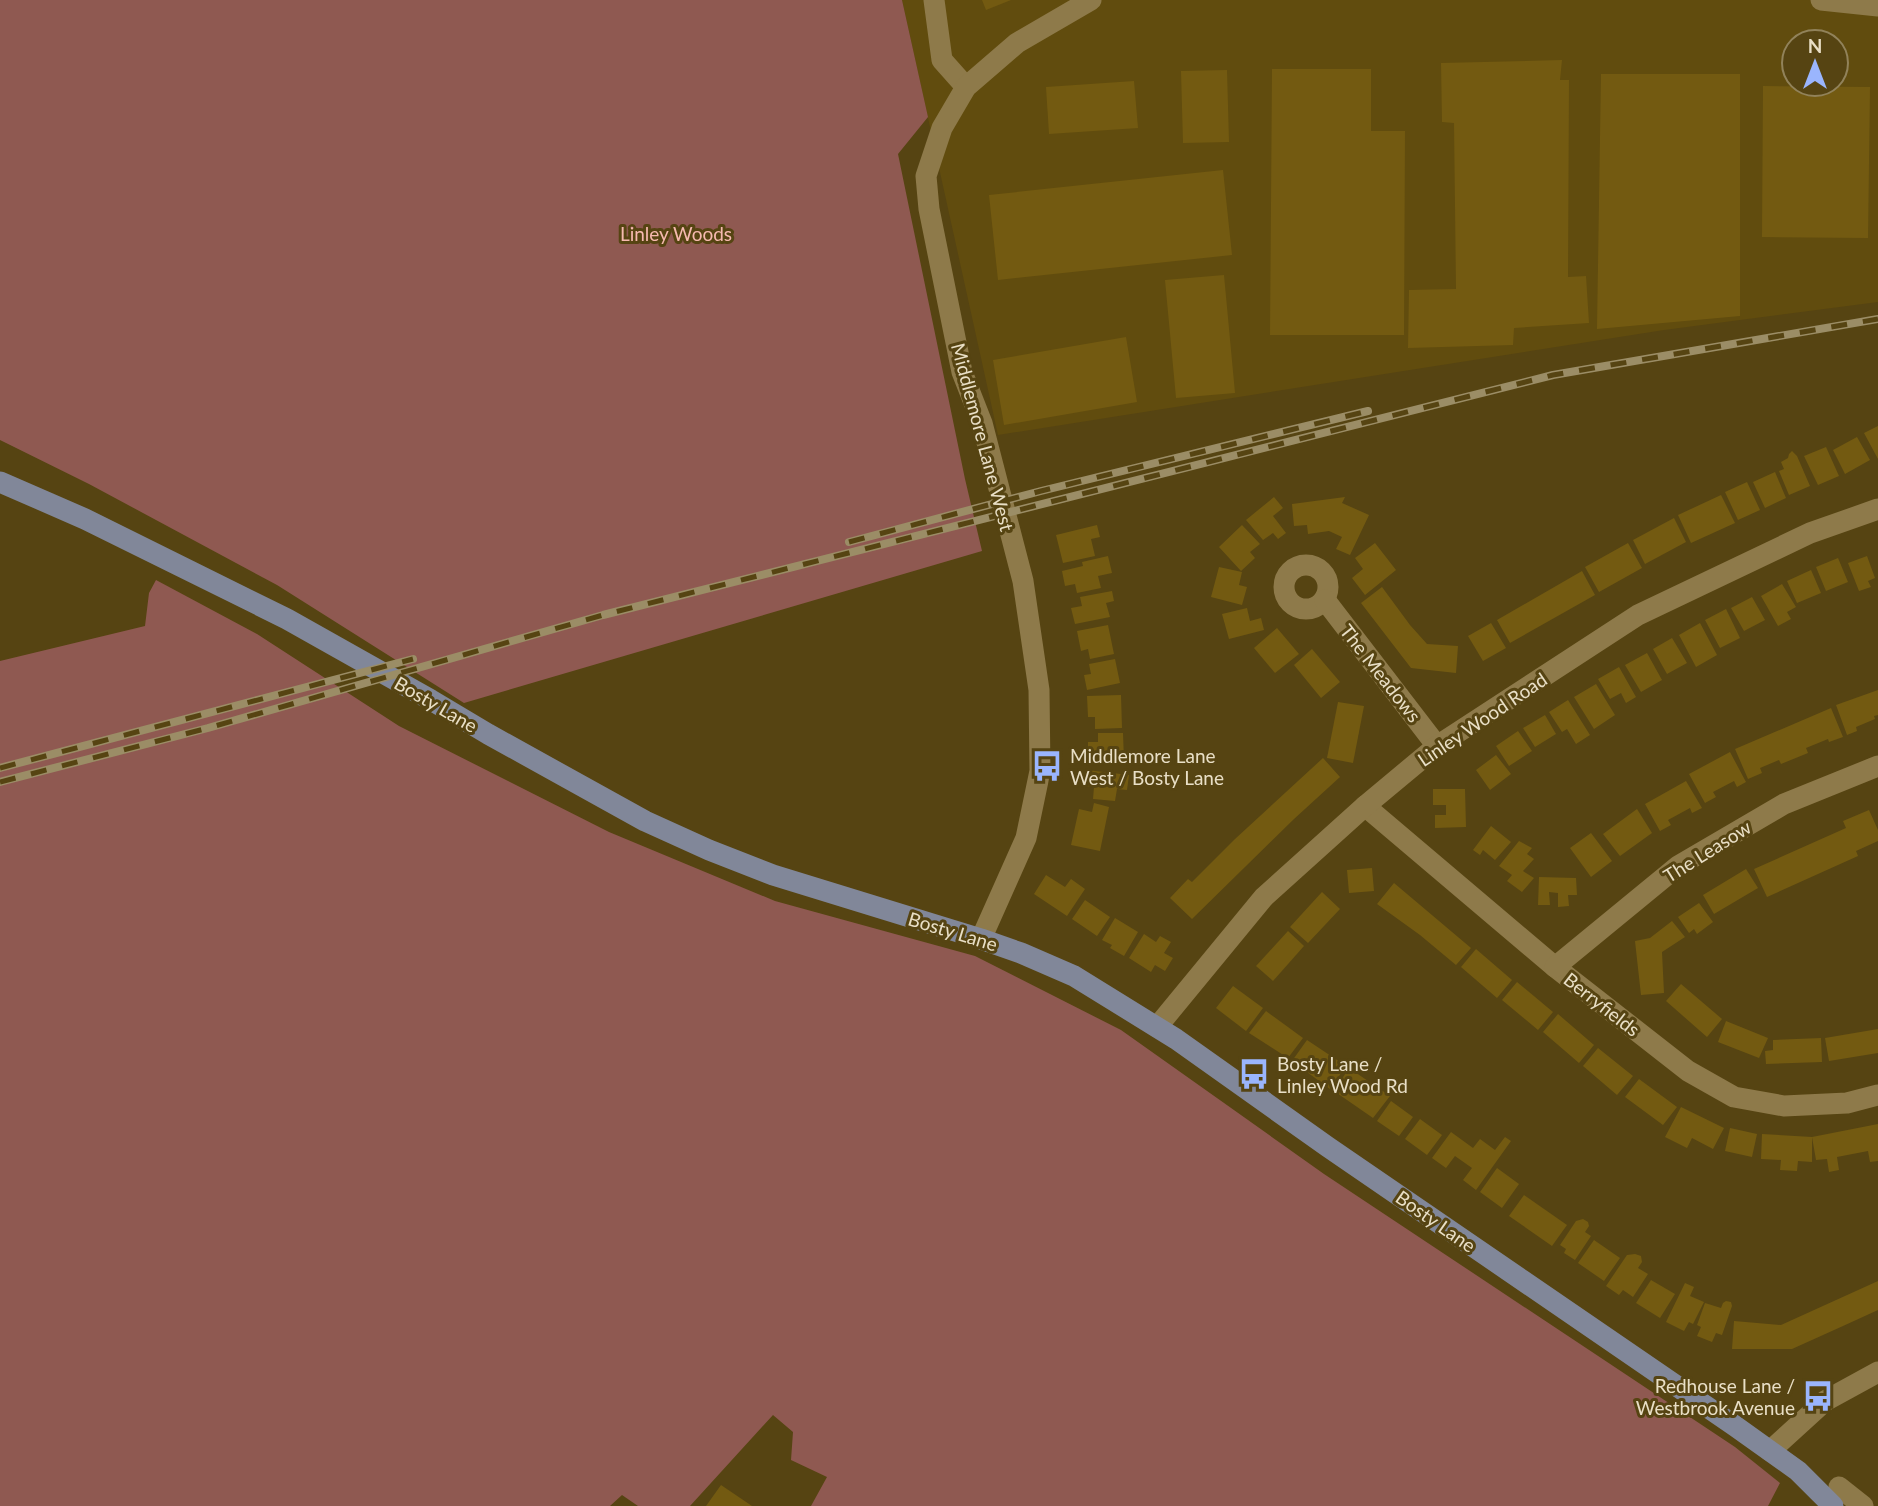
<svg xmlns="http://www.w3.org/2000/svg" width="1878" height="1506" font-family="Lato,sans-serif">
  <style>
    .built { fill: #614c0e; fill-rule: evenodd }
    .green { fill: #8f5951 }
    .building { fill: #735a11 }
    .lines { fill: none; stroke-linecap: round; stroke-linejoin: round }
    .minor { stroke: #8e7a4a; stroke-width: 21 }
    .major { stroke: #818799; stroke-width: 21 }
    .rail-casing { stroke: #9b8d66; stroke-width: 8 }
    .rail { stroke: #564412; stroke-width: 5; stroke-dasharray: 16; stroke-linecap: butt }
    .labels { text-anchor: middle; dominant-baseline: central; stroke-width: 6; stroke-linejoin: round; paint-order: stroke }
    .park-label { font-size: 19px; fill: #f6b9b0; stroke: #564412 }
    .street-label { font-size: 19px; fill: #e9dfc6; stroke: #564412 }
    .poi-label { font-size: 19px; fill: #e9dfc6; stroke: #564412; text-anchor: start }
  </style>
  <rect width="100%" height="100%" fill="#564412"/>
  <path class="built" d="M902 0H1878V302L1664 330 998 435ZM1794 42H1836V84H1794Z"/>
  <g class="green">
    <polygon points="0,0 902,0 928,117 898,154 965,479 982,551 464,703 277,585 89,484 0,440"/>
    <polygon points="156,580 257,634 399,726 609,832 775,901 975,956 1121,1030 1324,1174 1735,1447 1780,1483 1768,1506 811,1506 827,1477 791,1460 793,1432 773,1415 690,1506 638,1506 622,1495 610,1506 0,1506 0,661 145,626 149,593"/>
  </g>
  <g class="building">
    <polygon points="982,0 1011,0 986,10"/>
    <polygon points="1562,60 1560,80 1569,80 1568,277 1586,276 1589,323 1514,328 1513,345 1408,348 1409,290 1456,289 1454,123 1442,122 1441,63"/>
    <polygon points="1272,69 1371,69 1371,131 1405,131 1404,335 1270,335"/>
    <polygon points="1227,70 1229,142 1183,143 1181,71"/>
    <polygon points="1601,74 1740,74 1740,316 1597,329"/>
    <polygon points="1134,81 1138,128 1049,134 1046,87"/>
    <polygon points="1763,86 1870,87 1868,238 1762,237"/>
    <polygon points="1223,170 1232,255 998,280 989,195"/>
    <polygon points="1224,275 1235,393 1176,398 1165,280"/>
    <polygon points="1126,337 1137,402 1004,425 993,360"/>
    <polygon points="1878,426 1878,459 1864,433"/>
    <polygon points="1857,437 1870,460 1845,474 1833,450"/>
    <polygon points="1826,447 1839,476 1818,485 1804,456"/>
    <polygon points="1792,451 1797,456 1810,486 1789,495 1779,471 1784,469 1781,462 1788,458 1789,454"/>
    <polygon points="1775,472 1786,498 1765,508 1753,482"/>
    <polygon points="1747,482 1760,510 1738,520 1725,492"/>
    <polygon points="1721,495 1735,523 1691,543 1678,515"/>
    <polygon points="1274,497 1283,508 1273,516 1286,533 1278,539 1273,533 1263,540 1246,520"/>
    <polygon points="1345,497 1342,503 1369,515 1350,555 1336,549 1342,537 1329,531 1308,534 1307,525 1294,526 1292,504"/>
    <polygon points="1674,518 1686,542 1645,564 1633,540"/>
    <polygon points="1097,525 1100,537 1091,539 1095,556 1063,563 1056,535"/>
    <polygon points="1242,525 1260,544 1250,552 1255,558 1241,571 1219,547"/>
    <polygon points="1375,543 1396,570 1365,595 1352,578 1363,569 1355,558"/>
    <polygon points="1628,543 1642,568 1599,592 1585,567"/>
    <polygon points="1108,556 1112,573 1098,576 1101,588 1077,593 1075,584 1065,586 1062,571 1083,566 1082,562"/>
    <polygon points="1867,556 1875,578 1868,581 1871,587 1859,591 1848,563"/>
    <polygon points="1838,558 1848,582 1826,591 1816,567"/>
    <polygon points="1219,567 1242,572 1239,585 1247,587 1242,605 1211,597"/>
    <polygon points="1811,570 1821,593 1797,603 1787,581"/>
    <polygon points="1582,571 1595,595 1510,643 1497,620"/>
    <polygon points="1782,584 1796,607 1787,612 1791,619 1778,626 1761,596"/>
    <polygon points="1382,587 1410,625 1427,644 1458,646 1456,673 1411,668 1361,603"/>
    <polygon points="1112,591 1114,601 1106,603 1110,617 1075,624 1071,608 1082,606 1080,597"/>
    <polygon points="1752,597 1765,620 1744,631 1731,608"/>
    <polygon points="1247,608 1250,621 1261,618 1264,630 1229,639 1222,614"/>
    <polygon points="1726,609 1740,638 1720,648 1705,620"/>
    <polygon points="1491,623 1506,648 1483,661 1468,636"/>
    <polygon points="1700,623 1717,655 1696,667 1679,635"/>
    <polygon points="1108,625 1114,654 1090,659 1088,649 1081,651 1077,631"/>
    <polygon points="1277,628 1299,654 1275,673 1254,648"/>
    <polygon points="1672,638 1687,663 1667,674 1653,649"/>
    <polygon points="1312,649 1340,682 1321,698 1294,665"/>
    <polygon points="1647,653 1662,680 1641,692 1625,665"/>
    <polygon points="1115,659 1120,683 1087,690 1084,675 1091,674 1089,664"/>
    <polygon points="1619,667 1636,697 1626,703 1621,693 1610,699 1598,679"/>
    <polygon points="1596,684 1615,715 1594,729 1574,697"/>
    <polygon points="1878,690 1878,715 1874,716 1875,719 1856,727 1857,731 1847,735 1836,705"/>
    <polygon points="1121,695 1122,728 1095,729 1095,717 1088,717 1087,696"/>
    <polygon points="1568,700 1590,735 1576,744 1567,729 1562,732 1549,712"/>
    <polygon points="1338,702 1364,706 1353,763 1327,758"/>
    <polygon points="1831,708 1843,737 1829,742 1828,739 1806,748 1808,753 1781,764 1779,760 1760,768 1762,773 1748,779 1735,749"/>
    <polygon points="1545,715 1556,734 1535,747 1523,728"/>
    <polygon points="1518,731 1532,751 1509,766 1496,746"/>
    <polygon points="1098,733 1123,733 1124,760 1088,760 1088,742 1098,742"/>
    <polygon points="1730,752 1746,782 1737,787 1734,781 1713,792 1716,797 1705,803 1689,774"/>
    <polygon points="1496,755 1511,774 1490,790 1476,770"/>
    <polygon points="1323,758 1340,777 1294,819 1192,919 1170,898 1188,879 1192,882 1235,839"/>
    <polygon points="1087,770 1129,775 1127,790 1117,789 1115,801 1093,799 1094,787 1085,786"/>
    <polygon points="1686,781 1702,808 1692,813 1690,808 1668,820 1671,825 1660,831 1645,804"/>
    <polygon points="1433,789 1465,789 1466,827 1435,828 1435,815 1446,815 1446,805 1433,805"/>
    <polygon points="1094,803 1109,807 1100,851 1071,845 1079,809 1092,812"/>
    <polygon points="1637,809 1652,833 1620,856 1603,834"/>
    <polygon points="1869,810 1878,830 1878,841 1856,851 1858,856 1767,897 1754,869 1846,828 1843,821"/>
    <polygon points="1491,826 1511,842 1495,860 1483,850 1480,855 1473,850"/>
    <polygon points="1591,833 1612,861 1591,877 1570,848"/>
    <polygon points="1519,841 1532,848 1527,854 1534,859 1523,871 1534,878 1522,892 1507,881 1512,875 1499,866"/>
    <polygon points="1372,868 1374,891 1349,893 1347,870"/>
    <polygon points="1746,869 1758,888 1714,914 1703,895"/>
    <polygon points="1046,875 1065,887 1071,879 1085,889 1067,916 1034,894"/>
    <polygon points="1539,877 1576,878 1577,895 1568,895 1569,906 1558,907 1558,893 1549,892 1550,905 1538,905"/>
    <polygon points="1394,883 1471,948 1456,965 1420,935 1377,904"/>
    <polygon points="1322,892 1340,909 1308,943 1290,927"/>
    <polygon points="1085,900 1110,917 1097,936 1072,919"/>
    <polygon points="1699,903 1713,922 1697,934 1694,929 1689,933 1678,917"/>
    <polygon points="1115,918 1138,932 1124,956 1110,948 1112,945 1102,940"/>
    <polygon points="1672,921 1685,937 1662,952 1664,993 1641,995 1635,941 1650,938"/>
    <polygon points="1288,931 1304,946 1273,981 1256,966"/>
    <polygon points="1144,934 1156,942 1160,936 1171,942 1164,953 1173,958 1165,971 1155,965 1151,972 1129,958"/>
    <polygon points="1476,949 1512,980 1497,998 1461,967"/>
    <polygon points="1517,982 1553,1012 1538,1030 1502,1000"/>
    <polygon points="1681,984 1722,1019 1707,1037 1666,1001"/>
    <polygon points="1233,986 1263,1008 1246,1031 1216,1008"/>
    <polygon points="1266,1011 1303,1038 1288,1058 1249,1033"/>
    <polygon points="1558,1014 1594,1045 1579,1063 1543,1032"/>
    <polygon points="1726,1021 1768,1038 1759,1058 1718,1042"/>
    <polygon points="1878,1029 1878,1053 1829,1061 1825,1038"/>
    <polygon points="1821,1038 1822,1062 1766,1064 1765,1051 1773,1050 1773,1040"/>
    <polygon points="1307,1040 1346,1066 1330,1089 1292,1061"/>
    <polygon points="1598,1048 1633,1076 1617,1095 1583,1066"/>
    <polygon points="1349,1068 1390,1096 1373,1118 1334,1091"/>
    <polygon points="1639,1079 1677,1107 1663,1125 1625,1097"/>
    <polygon points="1391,1101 1413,1117 1399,1136 1377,1121"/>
    <polygon points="1681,1107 1724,1128 1713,1149 1692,1138 1687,1148 1665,1137"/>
    <polygon points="1420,1119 1442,1135 1427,1155 1405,1139"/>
    <polygon points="1878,1124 1878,1161 1870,1162 1868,1151 1837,1157 1839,1170 1829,1172 1827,1159 1816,1160 1812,1137"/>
    <polygon points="1730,1128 1757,1134 1752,1157 1725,1151"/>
    <polygon points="1451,1132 1473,1148 1480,1139 1495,1150 1505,1137 1511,1141 1476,1190 1463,1180 1472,1168 1455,1156 1446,1168 1432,1158"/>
    <polygon points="1762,1134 1812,1137 1812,1162 1798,1161 1797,1171 1780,1170 1781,1160 1761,1159"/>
    <polygon points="1497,1168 1519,1184 1502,1208 1480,1192"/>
    <polygon points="1524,1195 1567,1225 1552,1246 1509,1216"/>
    <polygon points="1583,1219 1588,1222 1589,1226 1585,1232 1591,1236 1575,1260 1564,1253 1566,1249 1560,1245 1576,1221"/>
    <polygon points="1594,1240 1620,1258 1604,1281 1578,1263"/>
    <polygon points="1635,1254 1641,1256 1642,1262 1638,1268 1648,1274 1633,1297 1623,1290 1619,1295 1606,1286 1627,1255"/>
    <polygon points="1651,1280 1675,1294 1660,1318 1636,1303"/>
    <polygon points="1878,1281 1878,1310 1843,1326 1792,1349 1732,1349 1734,1321 1781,1325"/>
    <polygon points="1685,1283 1694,1287 1690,1296 1704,1302 1693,1324 1689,1322 1684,1331 1666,1322"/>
    <polygon points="1726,1301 1731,1302 1732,1306 1722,1335 1716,1333 1712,1342 1697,1336 1701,1327 1697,1325 1705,1303 1721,1308 1723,1303"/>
    <polygon points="721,1485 752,1506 706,1506"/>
  </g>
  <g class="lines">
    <g class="minor">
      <polyline points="934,0 942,60 966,87"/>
      <polyline points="1821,0 1878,6"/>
      <circle cx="1306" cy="587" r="22"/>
      <polyline points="1325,600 1437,746"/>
      <polyline points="1365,806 1555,967 1688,1071 1734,1097 1784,1106 1847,1103 1878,1095"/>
      <polyline points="981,939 1026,838 1040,771 1039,690 1023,581 982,423 962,372 929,209 926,176 942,128 966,87 1017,43 1091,0"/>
      <polyline points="1555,967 1678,866 1784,804 1878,766"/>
      <polyline points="1157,1027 1264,897 1365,806 1437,746 1638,615 1810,533 1878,509"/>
      <polyline points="1770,1451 1825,1401 1878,1372"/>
      <polyline points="1839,1487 1863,1506"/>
    </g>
    <polyline class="major" points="0,482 85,519 287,619 431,700 488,734 645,821 709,850 773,875 981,939 1021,953 1074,976 1176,1039 1328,1147 1735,1426 1798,1471 1833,1506"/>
    <defs>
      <g id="rail">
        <polyline points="849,542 1041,491 1368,411"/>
        <polyline points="0,768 413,659"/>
        <polyline points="0,782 208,728 603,615 1553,375 1878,319"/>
      </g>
    </defs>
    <use href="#rail" class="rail-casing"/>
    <use href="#rail" class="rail"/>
  </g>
  <defs>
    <symbol id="bus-bare" viewBox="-9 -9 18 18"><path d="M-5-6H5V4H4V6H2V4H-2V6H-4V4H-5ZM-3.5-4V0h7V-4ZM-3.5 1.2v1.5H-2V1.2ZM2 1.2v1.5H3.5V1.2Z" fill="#9ab5fd" stroke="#564412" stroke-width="2.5" paint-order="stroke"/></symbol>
  </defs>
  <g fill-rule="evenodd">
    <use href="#bus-bare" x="1025" y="744" width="44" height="44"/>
    <use href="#bus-bare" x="1232" y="1052" width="44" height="44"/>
    <use href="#bus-bare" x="1796" y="1374" width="44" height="44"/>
  </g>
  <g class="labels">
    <g class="park-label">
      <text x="676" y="233">Linley Woods</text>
    </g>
    <g class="street-label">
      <text transform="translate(983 437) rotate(75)">Middlemore Lane West</text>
      <text transform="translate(1381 673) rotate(52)">The Meadows</text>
      <text transform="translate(436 704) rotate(30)">Bosty Lane</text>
      <text transform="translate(1482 719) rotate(-34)">Linley Wood Road</text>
      <text transform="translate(1707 851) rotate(-32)">The Leasow</text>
      <text transform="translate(953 931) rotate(17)">Bosty Lane</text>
      <text transform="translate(1602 1004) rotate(38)">Berryfields</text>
      <text transform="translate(1436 1221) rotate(35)">Bosty Lane</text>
    </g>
    <g class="poi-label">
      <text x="1070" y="755">Middlemore Lane<tspan x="1070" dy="22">West / Bosty Lane</tspan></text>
      <text x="1277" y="1063">Bosty Lane /<tspan x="1277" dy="22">Linley Wood Rd</tspan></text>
      <text x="1795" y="1385" text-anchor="end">Redhouse Lane /<tspan x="1795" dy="22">Westbrook Avenue</tspan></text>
    </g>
  </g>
  <g transform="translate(1815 63)"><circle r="33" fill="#564412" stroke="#91825a" stroke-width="2"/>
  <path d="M0-5L12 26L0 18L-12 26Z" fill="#9ab5fd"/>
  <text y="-10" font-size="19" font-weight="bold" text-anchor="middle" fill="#e9dfc6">N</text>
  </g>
</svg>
